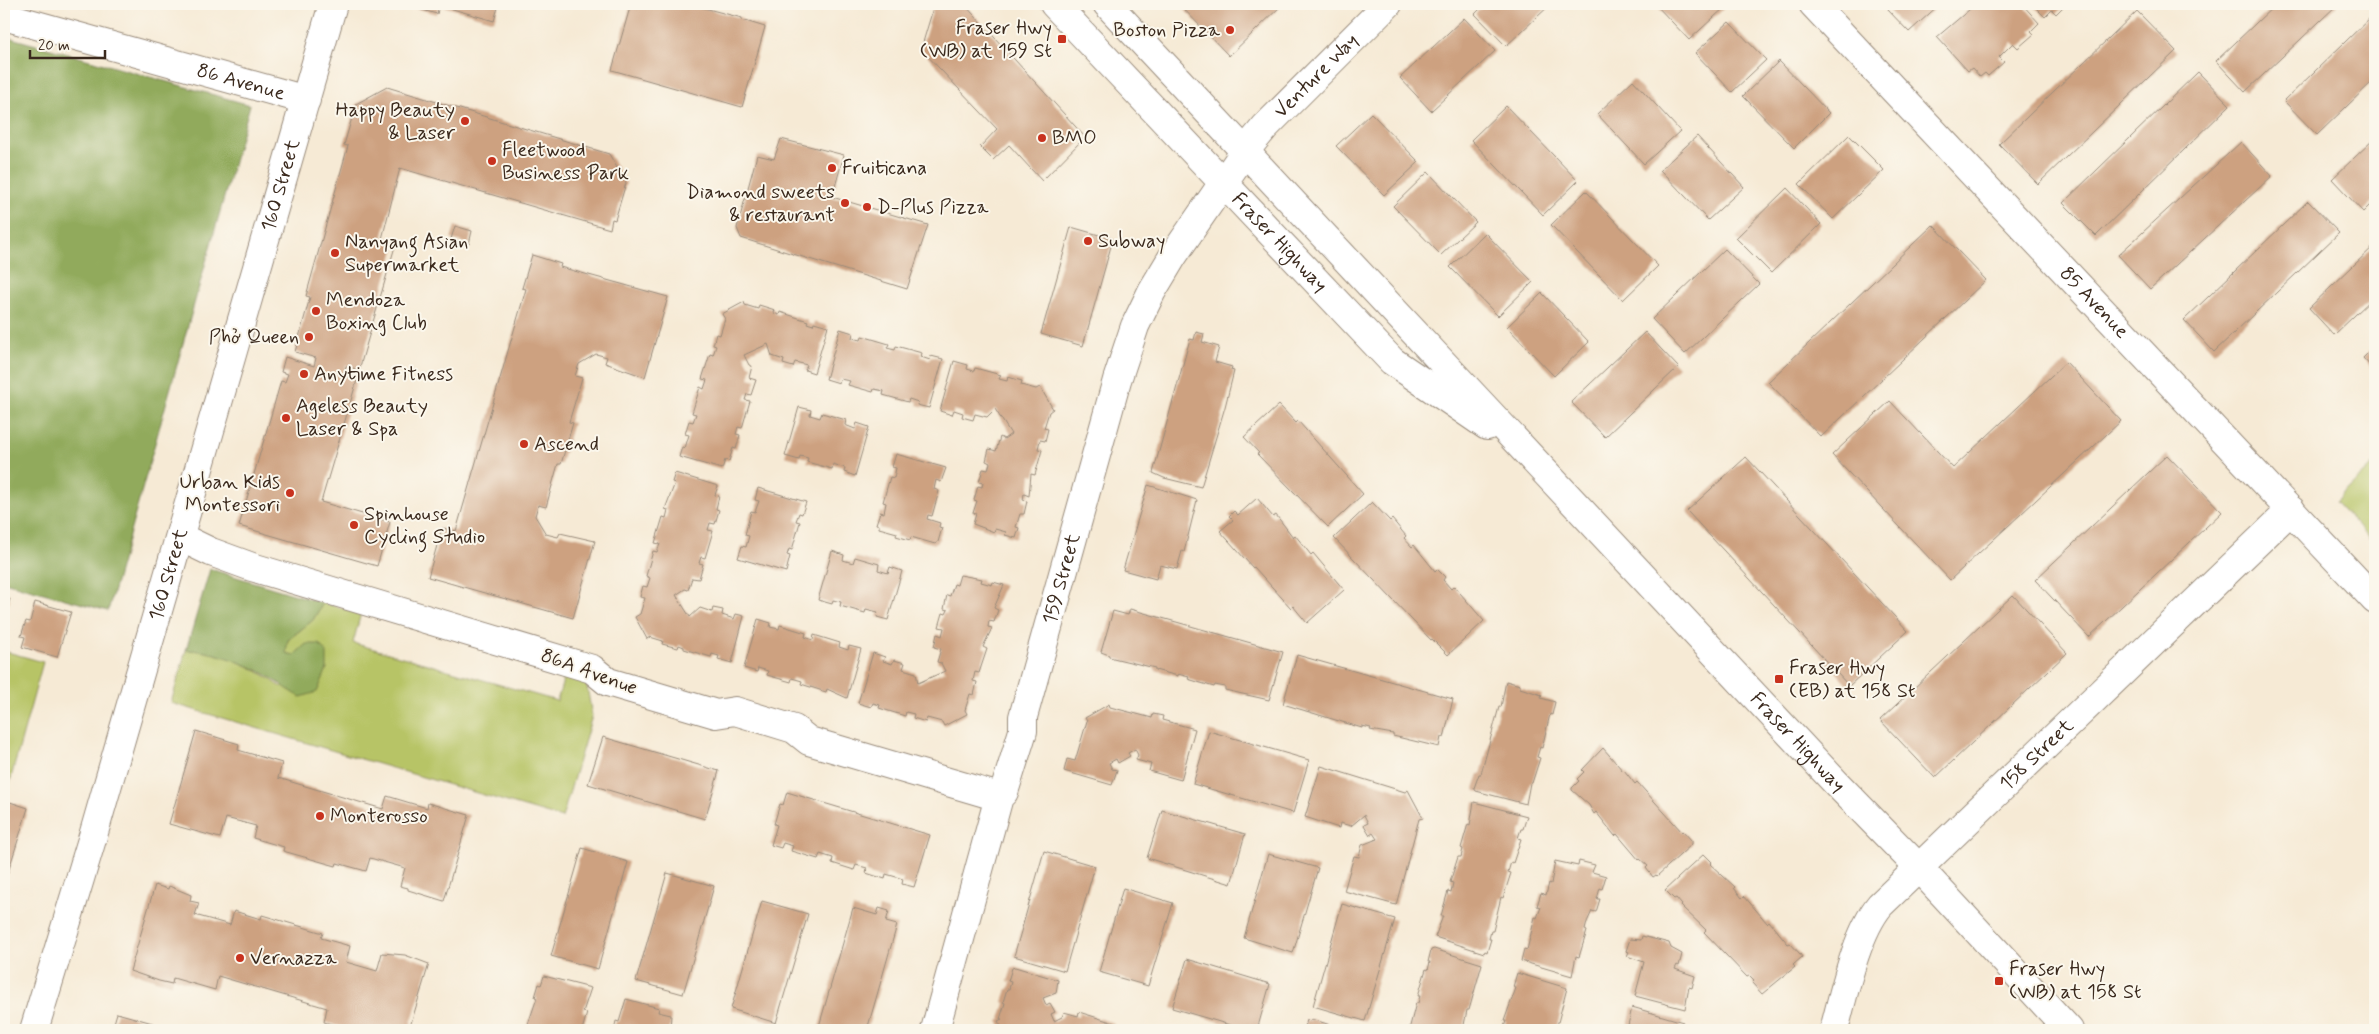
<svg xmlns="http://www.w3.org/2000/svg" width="2379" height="1034" font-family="Mynerve,sans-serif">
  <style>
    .green { fill: #b7c466; stroke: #797742 }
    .forest { fill: #91aa5b; stroke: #666a3c }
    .building { fill: #cda180 }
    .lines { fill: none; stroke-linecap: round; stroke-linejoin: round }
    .minor-casing { stroke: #988a7a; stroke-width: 30 }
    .tertiary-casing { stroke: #988a7a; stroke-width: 30 }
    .secondary-casing { stroke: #988a7a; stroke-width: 30 }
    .primary-casing { stroke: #988a7a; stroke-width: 30 }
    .minor { stroke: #fff; stroke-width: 28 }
    .tertiary { stroke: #fff; stroke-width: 28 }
    .secondary { stroke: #fff; stroke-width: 28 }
    .primary { stroke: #fff; stroke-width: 28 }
    .poi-dot { fill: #c8321e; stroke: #fbf7ec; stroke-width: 2 }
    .labels { text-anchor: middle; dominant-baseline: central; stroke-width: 4; stroke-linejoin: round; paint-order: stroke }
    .poi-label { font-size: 20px; fill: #3b2a1e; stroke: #fbf7ec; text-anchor: start }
    .street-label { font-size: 20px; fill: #3b2a1e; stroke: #fbf7ec }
  </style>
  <rect width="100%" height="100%" fill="#fbf7ec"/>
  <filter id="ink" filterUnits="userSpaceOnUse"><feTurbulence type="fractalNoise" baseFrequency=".02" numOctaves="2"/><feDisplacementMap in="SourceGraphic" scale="10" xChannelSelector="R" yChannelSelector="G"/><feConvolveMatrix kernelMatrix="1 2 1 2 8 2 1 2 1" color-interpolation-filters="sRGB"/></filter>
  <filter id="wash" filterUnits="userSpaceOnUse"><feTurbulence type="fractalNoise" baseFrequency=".0096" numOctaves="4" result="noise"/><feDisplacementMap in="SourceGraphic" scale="20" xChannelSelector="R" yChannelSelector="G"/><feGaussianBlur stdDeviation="1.12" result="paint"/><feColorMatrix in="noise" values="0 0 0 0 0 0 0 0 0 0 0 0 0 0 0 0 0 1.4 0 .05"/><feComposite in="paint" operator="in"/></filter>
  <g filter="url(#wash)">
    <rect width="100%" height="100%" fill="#f6ead5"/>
    <g class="green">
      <polygon points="2375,463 2375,544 2335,502"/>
      <path d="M323 603 361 613 353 643 557 701 565 674 586 680 592 716 562 818 171 703 186 650C219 650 256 667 281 687L294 655 285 653 288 640 313 620Z"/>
      <polygon points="4,651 43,662 9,785 4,784"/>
    </g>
    <g class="forest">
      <polygon points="4,36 250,105 108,611 4,582"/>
      <path d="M210 569 323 603 313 620 288 640 286 653 294 655 306 644H319L327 653V669L317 692 301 697C287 690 273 678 261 672 239 661 211 650 186 650Z"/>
    </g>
    <g id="blocks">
      <g class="building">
        <polygon points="411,4 499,4 494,21 439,5 437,14 411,7"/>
        <polygon points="631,4 689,4 742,18 742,20 765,27 742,107 612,70"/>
        <polygon points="940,4 964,4 1085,137 1042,181 1009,145 993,160 980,147 997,129 921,49 933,9"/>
        <polygon points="1179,4 1283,4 1229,56"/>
        <polygon points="1485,4 1551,4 1506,46 1475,14"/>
        <polygon points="1655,4 1722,4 1725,7 1689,40"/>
        <polygon points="1887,4 1940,4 1909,32 1888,10 1890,7"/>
        <polygon points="1976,4 2022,4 2039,23 2031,31 2034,34 2018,48 2013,43 1999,57 2004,62 1988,76 1985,73 1980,77 1972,68 1968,71 1937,37"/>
        <polygon points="2032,4 2066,4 2056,14 2052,10 2045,17"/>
        <polygon points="2276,4 2338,4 2245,92 2216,61"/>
        <polygon points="2137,11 2176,51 2038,184 1999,144"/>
        <polygon points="2375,13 2375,79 2317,135 2284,101"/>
        <polygon points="1464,18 1495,51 1431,111 1400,78"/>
        <polygon points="1729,22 1766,60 1732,92 1695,53"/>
        <polygon points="1779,61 1829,113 1794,148 1743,96"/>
        <polygon points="2198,72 2230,105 2096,236 2063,203"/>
        <polygon points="1633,80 1680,131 1644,164 1597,114"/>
        <polygon points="387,87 609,154 626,183 615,220 612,219 610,229 400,168 382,239 396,243 359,370 346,366 343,375 357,380 321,502 390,522 377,566 239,526 281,381 285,382 288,374 281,372 285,357 314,366 316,358 295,352 310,297 306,296 348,146 344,145 356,104"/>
        <polygon points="1506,106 1578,181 1543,215 1471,140"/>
        <polygon points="1371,113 1419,162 1384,195 1336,146"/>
        <polygon points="1849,135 1884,170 1833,219 1799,184"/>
        <polygon points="1697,136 1744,187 1708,220 1660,170"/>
        <polygon points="2375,138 2375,200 2363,212 2332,179"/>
        <polygon points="781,139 844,155 832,197 928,225 907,289 741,238 737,228 757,155 774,159"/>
        <polygon points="2241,142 2272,176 2150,289 2118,255"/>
        <polygon points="1428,172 1476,222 1441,255 1393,206"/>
        <polygon points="1787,188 1821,224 1771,273 1736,238"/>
        <polygon points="1586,191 1658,266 1623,300 1551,225"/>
        <polygon points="2308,201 2339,233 2214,352 2184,320"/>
        <polygon points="1933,225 1986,280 1821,437 1768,382"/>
        <polygon points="455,226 472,231 469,244 451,239"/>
        <polygon points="1071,227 1113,239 1083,346 1041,334"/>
        <polygon points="1485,233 1533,282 1498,316 1450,267"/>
        <polygon points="2375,245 2375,296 2334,335 2309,308"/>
        <polygon points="1725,249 1759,284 1685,354 1652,319"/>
        <polygon points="532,255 561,264 560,267 668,297 645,377 605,363 607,357 596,354 579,364 575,376 582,378 569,422 573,423 561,464 558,464 546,507 538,505 535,516 546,534 558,537 560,533 595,541 573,618 428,577 442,528 456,531 526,289 522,288"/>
        <polygon points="1542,293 1589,342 1554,376 1507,327"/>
        <polygon points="744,302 745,305 758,309 759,305 775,310 774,313 779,315 780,312 808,321 807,323 813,325 814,322 828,326 814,373 805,370 807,365 795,362 793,367 783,364 784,360 772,356 768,344 744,355 749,365 752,366 749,378 756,380 751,395 747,394 745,400 750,401 742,428 738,427 736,434 740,435 736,449 733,448 729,461 725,460 722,469 679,457 682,447 685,448 689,435 685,434 689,421 693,422 696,414 692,413 700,387 704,389 707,380 702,379 710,354 713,355 716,346 713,345 716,334 720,335 725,319 722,314"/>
        <polygon points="840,329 853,333 852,338 861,340 862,336 889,344 887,348 895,350 896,346 922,353 921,357 930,360 931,356 943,359 929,408 917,405 918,402 909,399 908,402 883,395 884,391 874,389 873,392 848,385 850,381 840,379 839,383 826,379"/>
        <polygon points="1196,332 1204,334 1202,342 1219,347 1215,362 1232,367 1231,370 1234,371 1225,407 1201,487 1164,478 1153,473 1190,339 1194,340"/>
        <polygon points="1645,332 1678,367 1605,437 1571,402"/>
        <polygon points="2375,346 2375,371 2363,358"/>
        <polygon points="954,361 968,365 967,369 974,371 975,368 1001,375 999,379 1007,381 1008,377 1022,381 1021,385 1036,389 1040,387 1053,409 1049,412 1044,428 1048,429 1045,441 1040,440 1038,449 1042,450 1035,475 1031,474 1029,496 1024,494 1023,500 1027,501 1024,514 1020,514 1016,527 1019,528 1016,538 1005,535 1006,532 995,529 994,532 973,524 976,514 973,513 977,501 974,500 978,486 982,487 983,483 979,482 983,469 988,470 990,463 986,461 989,449 996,451 1000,437 1004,439 1011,434 995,409 987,417 975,414 973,420 962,417 963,413 954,410 952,415 940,411"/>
        <polygon points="2066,362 2121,421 1950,580 1832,455 1890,401 1953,468"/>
        <polygon points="1279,405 1296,423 1298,421 1363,494 1328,527 1257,454 1259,453 1244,437"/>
        <polygon points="799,407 811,410 810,415 820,418 822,413 846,420 845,425 855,429 857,423 869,427 855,476 844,472 845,468 833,464 832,469 807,462 808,458 800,456 799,460 785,456"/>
        <polygon points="896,454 946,468 941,482 936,480 934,489 939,491 932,516 928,515 927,519 940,523 939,527 942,528 938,542 935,544 911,537 910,540 896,536 897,533 879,528 879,525 876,524 880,512 884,513 886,503 883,502 890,477 894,478 896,468 892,467"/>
        <polygon points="2167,455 2222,512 2089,637 2035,580"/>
        <polygon points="1746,457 1908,631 1849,686 1687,511"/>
        <polygon points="675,473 718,486 715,495 719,496 716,509 719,510 715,524 710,523 708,530 713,531 705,558 701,557 699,563 703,564 699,579 692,578 688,590 685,589 676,595 690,617 700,608 712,612 713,608 723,610 722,615 734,619 736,614 744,616 732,663 718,659 719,656 712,654 711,657 684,649 684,647 679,645 678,648 662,644 663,641 650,637 647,639 635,617 640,614 645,598 640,597 643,586 647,587 650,578 646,576 653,551 657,552 660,544 655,543 663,517 666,518 668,510 665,509 675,483 672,482"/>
        <polygon points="1148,485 1197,500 1184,552 1182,551 1177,569 1160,565 1156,579 1123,570"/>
        <polygon points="758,488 806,502 802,514 799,513 796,521 800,522 792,550 789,549 787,555 790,556 786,572 738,558 742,546 746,547 749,536 745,535 751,511 755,512 759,501 755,500"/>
        <polygon points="1257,498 1273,517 1276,515 1293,537 1295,535 1311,555 1313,553 1344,590 1307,623 1293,606 1291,608 1254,567 1253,568 1220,531 1233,520 1229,516 1234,511 1238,515"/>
        <polygon points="1372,502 1390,521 1392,519 1406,536 1404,538 1412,547 1414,545 1435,571 1437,569 1445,577 1443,580 1451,589 1454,586 1484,621 1448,655 1432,639 1431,640 1334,538"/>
        <polygon points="832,551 844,555 843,560 853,563 855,557 879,564 878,570 888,573 890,567 902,571 888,620 877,617 878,612 866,609 865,613 840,606 841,602 833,600 832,604 818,600"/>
        <polygon points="960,575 982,579 981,582 992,585 993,582 1004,585 994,608 998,610 994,622 989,621 988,627 992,628 983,647 987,649 979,673 975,672 973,681 977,682 974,695 970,694 965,710 967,714 944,726 942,722 927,718 926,722 913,718 914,714 906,712 905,716 879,708 880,705 873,703 871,707 858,703 873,653 885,657 883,661 892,664 894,660 905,663 903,669 916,673 918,683 945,671 941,663 937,662 941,649 934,647 937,634 942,636 944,628 939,627 943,613 946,614 948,610 944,609 947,595 950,596 954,584 957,585"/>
        <polygon points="2013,595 2067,653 1935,778 1880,720"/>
        <polygon points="4,597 10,599 4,618"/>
        <polygon points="35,602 71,612 57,657 22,647 25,637 21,636 26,621 30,622"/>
        <polygon points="1130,609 1283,652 1269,700 1225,690 1225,687 1215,685 1214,687 1188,679 1189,677 1178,674 1178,676 1155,670 1155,668 1109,657 1109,655 1101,652 1113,611 1128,615"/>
        <polygon points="758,619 771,623 770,627 779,629 780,625 806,633 805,637 813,640 814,635 840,643 839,647 848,650 849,646 861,649 847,698 827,689 826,692 801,684 802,681 792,678 791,682 767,675 768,671 758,668 757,672 744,668"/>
        <polygon points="1297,655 1453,699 1444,738 1441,737 1439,747 1393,736 1393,734 1370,730 1371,728 1362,726 1362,728 1283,704"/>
        <polygon points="1506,681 1520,685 1520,688 1542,695 1541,698 1555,702 1552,715 1550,714 1542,748 1540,747 1537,757 1540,758 1532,783 1530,783 1526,804 1476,791 1474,788 1479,774 1481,774 1499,707 1501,707"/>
        <polygon points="1109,704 1110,707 1152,718 1153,714 1163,716 1162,720 1195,729 1181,780 1149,771 1151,764 1136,760 1138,755 1135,749 1128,753 1130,756 1118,763 1116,759 1109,763 1112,769 1117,770 1112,785 1064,771 1067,759 1075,761 1087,721 1085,718"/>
        <polygon points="196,731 239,744 238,750 282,763 278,778 383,809 387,796 427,808 428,803 469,815 444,901 408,890 408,888 400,886 405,868 370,858 366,871 337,863 336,866 283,851 284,847 253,838 256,826 226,818 220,838 169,824"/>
        <polygon points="1209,731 1309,760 1293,813 1193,784"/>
        <polygon points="603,737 719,771 705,819 588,784"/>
        <polygon points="1603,748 1623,771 1624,770 1635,784 1637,782 1682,832 1683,831 1692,841 1692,844 1657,876 1656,875 1653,877 1646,868 1648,866 1640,859 1639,860 1617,834 1615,836 1596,812 1594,814 1589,805 1572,790 1572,788 1579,781 1577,779 1584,772 1582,770"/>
        <polygon points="1321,766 1405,792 1408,790 1423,818 1419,819 1396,905 1344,891 1354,856 1359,857 1362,845 1377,839 1373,833 1370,835 1364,825 1368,823 1364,815 1351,826 1340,823 1339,828 1305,817"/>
        <polygon points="787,792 930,835 914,887 902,884 903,879 886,874 885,879 866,873 867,868 856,865 854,870 832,863 833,858 820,854 818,859 791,851 793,846 783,843 781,848 771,845 777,825 774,824 780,804 783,805"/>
        <polygon points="4,800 28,808 4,885"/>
        <polygon points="1474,802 1527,816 1523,829 1521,829 1518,838 1521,839 1513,863 1511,862 1508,872 1511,873 1503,898 1501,897 1493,931 1491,931 1489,939 1491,939 1487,952 1485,951 1484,953 1435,937 1443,916 1441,916 1448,891 1451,892 1453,883 1450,882 1458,857 1461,857 1463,849 1461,848 1468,824 1470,825"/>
        <polygon points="1162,810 1245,834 1231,884 1147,858"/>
        <polygon points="582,848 628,862 598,969 551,956"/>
        <polygon points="1044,851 1095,866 1065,971 1014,956"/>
        <polygon points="1268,854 1318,868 1293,953 1244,938"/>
        <polygon points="1704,854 1712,862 1710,864 1735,887 1734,888 1742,898 1744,896 1767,923 1769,921 1788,944 1790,943 1800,954 1802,957 1793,965 1795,967 1762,994 1752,983 1754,981 1749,976 1747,977 1704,932 1706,930 1681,906 1682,905 1676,898 1674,899 1665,890"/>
        <polygon points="1555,861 1578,866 1579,861 1595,865 1592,872 1606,876 1602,889 1600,888 1597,899 1600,899 1596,912 1592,911 1587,922 1585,930 1587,931 1579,957 1576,956 1572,976 1521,961 1524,949 1527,950 1535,917 1537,918 1541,907 1537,906 1541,893 1546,895 1549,883 1551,884"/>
        <polygon points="667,873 714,886 683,994 636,981"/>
        <polygon points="155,885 168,889 169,886 191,895 190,901 199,903 195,915 230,925 234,911 261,919 262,915 323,933 321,938 350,946 346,962 377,971 382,953 405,955 429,964 409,1030 353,1030 324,1022 327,1008 218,976 215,990 173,978 172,984 159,981 130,971"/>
        <polygon points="1123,888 1173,903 1148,986 1099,972"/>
        <polygon points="762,901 808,914 776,1023 731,1009"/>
        <polygon points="1342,904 1395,919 1365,1021 1313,1006"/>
        <polygon points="853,908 877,915 879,908 889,911 886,922 897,925 867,1030 818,1030"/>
        <polygon points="1642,936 1669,943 1671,948 1682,954 1679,966 1677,965 1675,969 1695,976 1692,988 1689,987 1685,1009 1635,996 1644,962 1627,956 1629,952 1626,951 1630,939 1641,940"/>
        <polygon points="1434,949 1482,964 1469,1010 1467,1010 1463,1030 1409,1030 1416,1003 1418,1003 1420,996 1418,996 1426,969 1428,970 1430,962 1428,962 1431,950"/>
        <polygon points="1187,959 1270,984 1257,1030 1247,1030 1172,1008"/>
        <polygon points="1015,967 1058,980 1056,993 1043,998 1046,1005 1050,1003 1055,1012 1051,1014 1054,1021 1062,1017 1064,1012 1078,1016 1079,1012 1114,1023 1112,1030 1003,1030 998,1021 1002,1019 1000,1019 1005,1003 1003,1002 1007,989 1009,989 1011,982 1008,981 1012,968"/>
        <polygon points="1517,973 1567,988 1556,1030 1503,1030 1506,1021 1504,1021 1516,988 1513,987"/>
        <polygon points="544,976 591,988 583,1012 587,1013 582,1030 526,1030 537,998 535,997 539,984 541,985"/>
        <polygon points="626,999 659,1008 658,1012 671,1015 670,1030 614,1030 616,1021 619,1022"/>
        <polygon points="1632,1007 1683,1022 1680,1030 1627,1030"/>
        <polygon points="117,1013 156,1024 155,1028 162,1030 112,1030"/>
        <polygon points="1311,1019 1347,1030 1304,1030 1307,1020 1310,1021"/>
      </g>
    </g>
  </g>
  <g filter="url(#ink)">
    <use href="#blocks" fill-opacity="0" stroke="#988a7a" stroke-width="1"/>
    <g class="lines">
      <defs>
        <g id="minor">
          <path id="s1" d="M1813 4 2375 600"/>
          <path id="s2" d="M4 16 306 100"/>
          <polyline points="180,537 211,552 252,567 592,669 608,682 716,714 735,711 794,729 809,741 999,797"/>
          <path id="s3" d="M1834 1030C1844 993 1856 934 1880 905L2291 510"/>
        </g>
        <g id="tertiary">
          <path id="s4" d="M935 1030 999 797 1004 792 1023 731V717L1117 380 1135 326 1152 291 1173 256 1245 151 1265 127 1388 4"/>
        </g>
        <g id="secondary">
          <path id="s5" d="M34 1030 93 836 333 4"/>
        </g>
        <g id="primary">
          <path id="s6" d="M1054 4 1392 361 1487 426"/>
          <path id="s7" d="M1107 4 1837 784 1918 867 2069 1030"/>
        </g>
      </defs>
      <use href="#minor" class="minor-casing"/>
      <use href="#tertiary" class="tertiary-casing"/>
      <use href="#secondary" class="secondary-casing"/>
      <use href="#primary" class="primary-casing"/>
      <use href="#minor" class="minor"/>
      <use href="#tertiary" class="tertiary"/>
      <use href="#secondary" class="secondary"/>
      <use href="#primary" class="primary"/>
    </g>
  </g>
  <g class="poi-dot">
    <circle cx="1230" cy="30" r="5"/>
    <rect x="1057" y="34" width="10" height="10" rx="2.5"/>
    <circle cx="465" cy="121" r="5"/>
    <circle cx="1042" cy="138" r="5"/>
    <circle cx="492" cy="161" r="5"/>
    <circle cx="832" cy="168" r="5"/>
    <circle cx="845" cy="203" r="5"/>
    <circle cx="867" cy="207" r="5"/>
    <circle cx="1088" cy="241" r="5"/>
    <circle cx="335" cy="253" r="5"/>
    <circle cx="316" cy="311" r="5"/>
    <circle cx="309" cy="337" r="5"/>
    <circle cx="304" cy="374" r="5"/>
    <circle cx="286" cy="418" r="5"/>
    <circle cx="524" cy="444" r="5"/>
    <circle cx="290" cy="493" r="5"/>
    <circle cx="354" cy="525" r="5"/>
    <rect x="1774" y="674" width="10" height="10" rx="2.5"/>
    <circle cx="320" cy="816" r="5"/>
    <circle cx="240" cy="958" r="5"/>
    <rect x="1994" y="976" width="10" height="10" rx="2.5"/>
  </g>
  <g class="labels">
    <g class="poi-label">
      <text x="1052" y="28" text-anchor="end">Fraser Hwy<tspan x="1052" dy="23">(WB) at 159 St</tspan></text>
      <text x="1220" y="30" text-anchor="end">Boston Pizza</text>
      <text x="455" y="110" text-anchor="end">Happy Beauty<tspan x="455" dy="23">&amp; Laser</tspan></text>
      <text x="1052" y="138">BMO</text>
      <text x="502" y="150">Fleetwood<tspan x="502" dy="23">Business Park</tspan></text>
      <text x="842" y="168">Fruiticana</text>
      <text x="835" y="192" text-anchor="end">Diamond sweets<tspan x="835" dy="23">&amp; restaurant</tspan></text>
      <text x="877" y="207">D-Plus Pizza</text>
      <text x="1098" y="241">Subway</text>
      <text x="345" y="242">Nanyang Asian<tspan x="345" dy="23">Supermarket</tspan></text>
      <text x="326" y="300">Mendoza<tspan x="326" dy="23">Boxing Club</tspan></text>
      <text x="299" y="337" text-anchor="end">Phở Queen</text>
      <text x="314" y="374">Anytime Fitness</text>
      <text x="296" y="406">Ageless Beauty<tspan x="296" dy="23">Laser &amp; Spa</tspan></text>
      <text x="534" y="444">Ascend</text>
      <text x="280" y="482" text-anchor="end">Urban Kids<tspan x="280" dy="23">Montessori</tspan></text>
      <text x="364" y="514">Spinhouse<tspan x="364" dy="23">Cycling Studio</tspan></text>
      <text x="1789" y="668">Fraser Hwy<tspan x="1789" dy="23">(EB) at 158 St</tspan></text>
      <text x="330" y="816">Monterosso</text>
      <text x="250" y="958">Vernazza</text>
      <text x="2009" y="969">Fraser Hwy<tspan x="2009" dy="23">(WB) at 158 St</tspan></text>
    </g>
    <g class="street-label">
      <text stroke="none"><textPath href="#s4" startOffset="1044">Venture Way</textPath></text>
      <text stroke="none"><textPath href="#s2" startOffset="246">86 Avenue</textPath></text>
      <text stroke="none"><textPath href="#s5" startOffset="880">160 Street</textPath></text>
      <text stroke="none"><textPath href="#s6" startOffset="328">Fraser Highway</textPath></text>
      <text stroke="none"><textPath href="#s1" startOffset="410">85 Avenue</textPath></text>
      <text stroke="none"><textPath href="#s5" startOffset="475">160 Street</textPath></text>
      <text stroke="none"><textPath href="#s4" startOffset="470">159 Street</textPath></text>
      <text transform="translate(589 672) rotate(20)">86A Avenue</text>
      <text stroke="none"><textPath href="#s7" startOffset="1011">Fraser Highway</textPath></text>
      <text stroke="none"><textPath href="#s3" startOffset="351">158 Street</textPath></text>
    </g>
  </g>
  <rect width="2379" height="1034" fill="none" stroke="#fbf7ec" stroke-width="20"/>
  <path d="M30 50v8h75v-8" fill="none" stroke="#3b2a1e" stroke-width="2.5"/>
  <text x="38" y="50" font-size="15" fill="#3b2a1e" stroke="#fbf7ec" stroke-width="4" paint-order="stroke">20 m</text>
</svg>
